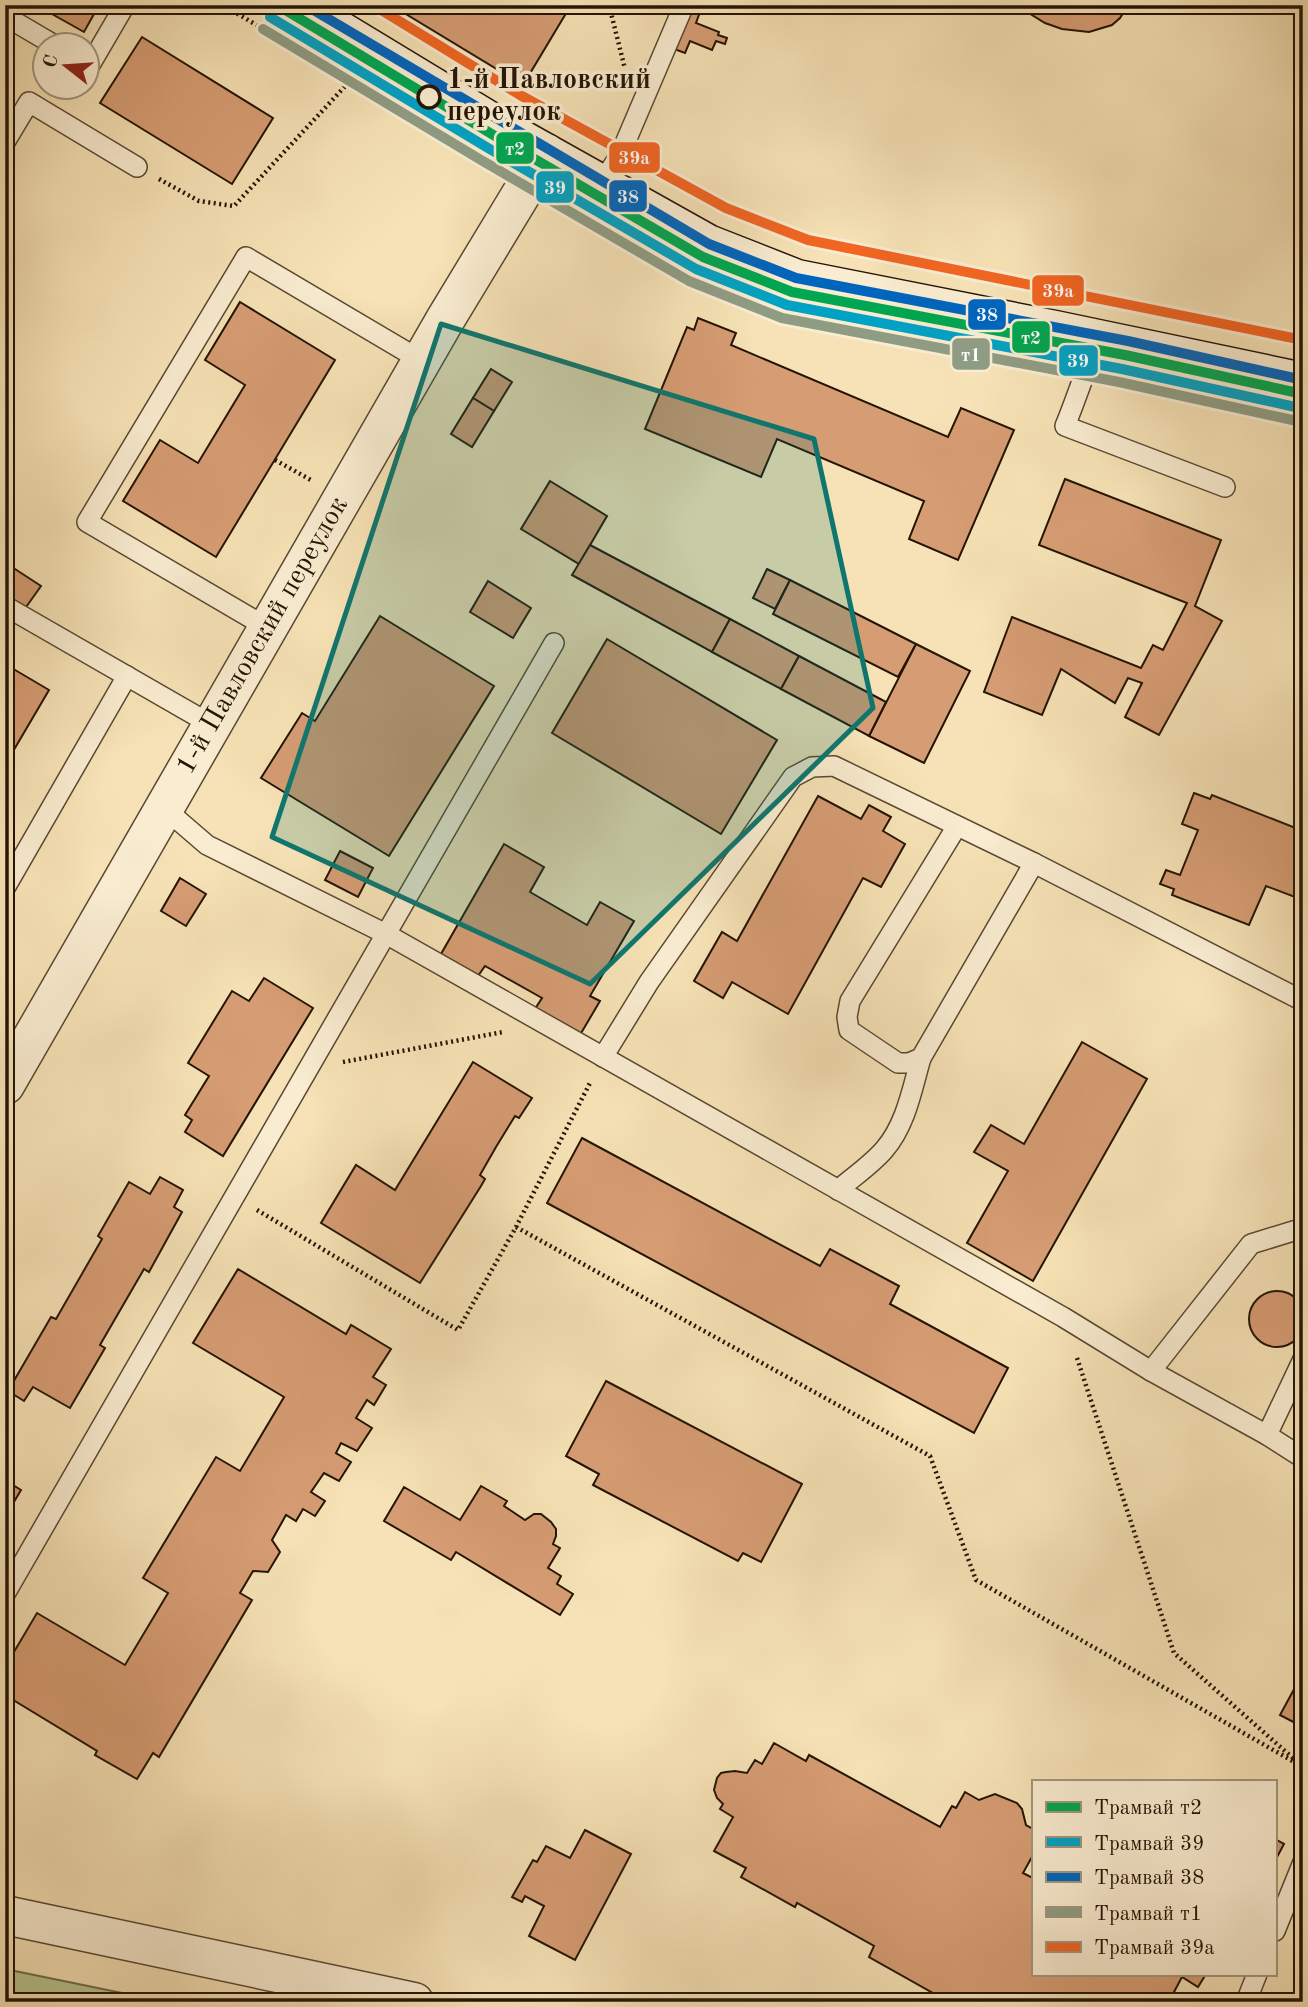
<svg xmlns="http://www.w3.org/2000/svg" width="1308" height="2007" font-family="'Old Standard TT',serif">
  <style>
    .green { fill: #b8c491; stroke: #6e6c4b; stroke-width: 2 }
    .building { fill: #d69c73; stroke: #231405; stroke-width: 2 }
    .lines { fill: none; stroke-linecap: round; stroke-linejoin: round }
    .service-casing { stroke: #584831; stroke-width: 22 }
    .minor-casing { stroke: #584831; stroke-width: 41 }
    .secondary-casing { stroke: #231405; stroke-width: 41 }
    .path { stroke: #231405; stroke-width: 4.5; stroke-dasharray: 2 3.5; stroke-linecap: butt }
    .service { stroke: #f9ecd0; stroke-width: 19 }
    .minor { stroke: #f9ecd0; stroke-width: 38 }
    .secondary { stroke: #f9ecd0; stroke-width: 38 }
    .tram-1-casing { stroke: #f9ecd0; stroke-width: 16 }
    .tram-2-casing { stroke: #f9ecd0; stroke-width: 16 }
    .tram-3-casing { stroke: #f9ecd0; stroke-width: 16 }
    .tram-4-casing { stroke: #f9ecd0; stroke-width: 16 }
    .tram-5-casing { stroke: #f9ecd0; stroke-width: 16 }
    .tram-1 { stroke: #00a651; stroke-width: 10 }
    .tram-2 { stroke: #02a2c4; stroke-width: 10 }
    .tram-3 { stroke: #0065bd; stroke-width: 10 }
    .tram-4 { stroke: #8f9c84; stroke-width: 10 }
    .tram-5 { stroke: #f26522; stroke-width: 10 }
    .marked { fill: #0f766e; fill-opacity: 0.2; stroke: #0f766e; stroke-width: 5; stroke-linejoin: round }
    .stop-dot { fill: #f9ecd0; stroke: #231405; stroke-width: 3.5 }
    .labels { text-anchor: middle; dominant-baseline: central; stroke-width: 7; stroke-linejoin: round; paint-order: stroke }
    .stop-label { font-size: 28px; font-weight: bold; fill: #231405; stroke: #f9ecd0; text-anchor: start }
    .street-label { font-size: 28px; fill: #231405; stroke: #f9ecd0 }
    .line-badge { stroke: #f9ecd0; stroke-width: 2.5 }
    .badge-label { font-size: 19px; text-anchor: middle; font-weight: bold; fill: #fff }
  </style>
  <rect width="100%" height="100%" fill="#f6e2b6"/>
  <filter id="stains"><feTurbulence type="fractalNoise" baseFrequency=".00286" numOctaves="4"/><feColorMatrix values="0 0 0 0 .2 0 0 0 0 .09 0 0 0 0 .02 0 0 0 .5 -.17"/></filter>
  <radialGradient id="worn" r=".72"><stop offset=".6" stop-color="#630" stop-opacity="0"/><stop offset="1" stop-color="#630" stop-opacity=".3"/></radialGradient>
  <polygon class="green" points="5,1969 166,2002 5,2002"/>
  <g class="building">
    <polygon points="36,5 99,5 84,32"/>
    <polygon points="391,5 571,5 523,85"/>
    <polygon points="1016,5 1128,5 1120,18 1112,25 1089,32 1062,29 1045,23"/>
    <polygon points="689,8 700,12 696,23 719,32 718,35 727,38 725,44 716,41 712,50 690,41 685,53 674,49"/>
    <polygon points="142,37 273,118 232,184 100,103"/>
    <polygon points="240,302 335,360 216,557 123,501 160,440 198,463 245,385 205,360"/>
    <polygon points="698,318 736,333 731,345 948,437 961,408 1014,430 958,560 909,539 924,501 777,439 761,477 645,429 687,327 694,330"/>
    <polygon points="491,369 512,382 494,411 473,398"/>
    <polygon points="473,398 494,411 472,447 451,434"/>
    <polygon points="1065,479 1221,540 1195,606 1222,621 1159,735 1125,717 1142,683 1128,678 1115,703 1061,669 1042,715 984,692 1012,617 1141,668 1153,645 1163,650 1187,603 1039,545"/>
    <polygon points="550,481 607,516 579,564 521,529"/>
    <polygon points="590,545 730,619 712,652 572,575"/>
    <polygon points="15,569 41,586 24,610 5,598 5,584"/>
    <polygon points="767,569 790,580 775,609 753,598"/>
    <polygon points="790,580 916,644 898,677 773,614"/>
    <polygon points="488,581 531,608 513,638 470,612"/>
    <polygon points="380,616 494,686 389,856 261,778 302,713 315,721"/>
    <polygon points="730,619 799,656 781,689 712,652"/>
    <polygon points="607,639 777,740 721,834 552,733"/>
    <polygon points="916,644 970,671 924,763 869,736"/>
    <polygon points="799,656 886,702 869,736 781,689"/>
    <polygon points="5,664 49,690 5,765"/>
    <polygon points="1194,793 1210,799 1212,795 1303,831 1303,900 1266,886 1249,925 1172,895 1174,889 1160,884 1166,870 1180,875 1198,830 1182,824"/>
    <polygon points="818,796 861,819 869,805 891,817 883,831 905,844 881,887 863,878 788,1014 732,982 723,998 694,981 722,932 737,941"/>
    <polygon points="504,844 544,867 530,892 587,925 600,902 634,921 590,996 600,1001 580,1035 535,1009 542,998 485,966 478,976 441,954"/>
    <polygon points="340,851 373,868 358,897 325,880"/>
    <polygon points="180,878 206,894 186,926 161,911"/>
    <polygon points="264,978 313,1008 223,1156 185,1132 192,1120 185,1115 209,1076 188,1063 232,991 249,1001"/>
    <polygon points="1082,1042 1147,1079 1033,1281 967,1243 1008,1171 974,1152 991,1125 1024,1144"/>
    <polygon points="473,1062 532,1098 519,1118 515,1116 496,1147 480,1175 485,1179 481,1186 420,1283 321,1223 356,1165 395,1190"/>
    <polygon points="582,1138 820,1266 830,1249 899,1286 890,1304 1008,1368 974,1433 547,1203"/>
    <polygon points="160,1177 183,1190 174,1207 182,1212 149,1272 144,1269 100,1345 105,1348 70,1408 33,1387 24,1401 8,1391 51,1317 56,1319 102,1239 98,1236 129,1182 150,1194"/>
    <polygon points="238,1269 346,1334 351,1325 391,1349 373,1377 386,1385 374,1405 367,1400 356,1418 372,1428 357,1451 341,1443 336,1453 351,1462 339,1481 324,1473 311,1492 325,1501 315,1516 303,1509 296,1521 286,1515 272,1540 280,1552 268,1572 253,1571 240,1593 252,1600 159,1757 153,1753 137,1779 95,1755 97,1751 5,1695 5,1667 37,1613 125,1665 168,1593 143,1578 216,1457 240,1471 284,1397 193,1343"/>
    <circle cx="1277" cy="1319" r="28"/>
    <polygon points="606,1381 802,1484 761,1562 743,1553 738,1561 593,1485 599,1474 566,1456"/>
    <polygon points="5,1480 21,1490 5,1517"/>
    <polygon points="481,1486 507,1501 504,1506 525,1520 534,1514 541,1514 551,1522 556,1529 556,1536 553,1544 560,1548 548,1568 561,1576 557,1584 573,1594 560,1615 456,1552 451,1560 384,1521 404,1487 460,1520"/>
    <polygon points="1299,1680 1303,1683 1303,1727 1280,1715"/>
    <polygon points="774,1743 806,1761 809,1755 940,1827 952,1806 956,1808 965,1792 979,1800 995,1794 1017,1803 1022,1809 1026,1825 1033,1829 1033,1855 1023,1873 1033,1878 1033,1974 1206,1974 1198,1987 1182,1977 1174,1992 1182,1997 1180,2002 975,2002 965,1996 961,2002 949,2002 869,1957 874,1946 797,1903 795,1907 741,1877 746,1868 714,1851 733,1817 720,1809 723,1804 717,1798 714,1790 717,1778 721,1773 726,1772 735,1771 747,1773 755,1760 762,1764"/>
    <polygon points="585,1830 631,1854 575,1960 529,1936 544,1906 525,1896 522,1902 512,1897 533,1860 537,1862 546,1846 570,1858"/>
    <polygon points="1275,1839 1284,1844 1275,1861"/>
  </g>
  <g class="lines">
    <defs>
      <g id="service">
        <polyline points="5,16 56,46"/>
        <polyline points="88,64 90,65 125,5"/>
        <polyline points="5,142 29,102 137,167"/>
        <polyline points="601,184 620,155 684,5"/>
        <path d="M1098 339C1086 368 1077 397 1065 426L1225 487"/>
        <polyline points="5,606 212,725"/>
        <polyline points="268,628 87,522 246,257 422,361"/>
        <polyline points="164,808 207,845 386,934 1063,1317 1151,1371 1267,1435 1303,1458"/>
        <polyline points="957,826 850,1001 847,1017 849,1030 898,1063 909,1063 921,1058 1034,863"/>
        <polyline points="5,888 127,676"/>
        <polyline points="603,1057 649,982 793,777 812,767 834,766 1034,863 1303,1001"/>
        <path d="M838 1190C853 1177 871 1165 884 1150 906 1125 912 1089 921 1058"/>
        <polyline points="1151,1371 1251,1244 1303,1228"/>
        <polyline points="1267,1435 1303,1359"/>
        <polyline points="5,1594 554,643"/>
        <polyline points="1275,1931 1303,1862"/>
        <polyline points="1246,2002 1257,1974"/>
      </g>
      <g id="minor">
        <polyline points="5,1085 445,320 546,153"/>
        <polyline points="5,1915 414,2002"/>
      </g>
      <polyline id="secondary" points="298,5 501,128 708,244 797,279 1055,330 1303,382"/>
    </defs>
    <use href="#service" class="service-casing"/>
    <use href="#minor" class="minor-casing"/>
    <use href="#secondary" class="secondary-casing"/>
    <g class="path">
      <polyline points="223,5 273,35"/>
      <polyline points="609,5 625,69"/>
      <polyline points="159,179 199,201 234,206 350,81"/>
      <polyline points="275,460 311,480"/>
      <polyline points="343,1062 503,1032"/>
      <polyline points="257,1210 458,1330 516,1227 591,1081"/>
      <polyline points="516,1227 930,1456 976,1580 1303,1767"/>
      <polyline points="1077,1358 1174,1653 1294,1759"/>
    </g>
    <use href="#service" class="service"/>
    <use href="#minor" class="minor"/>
    <use href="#secondary" class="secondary"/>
    <defs>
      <polyline id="tram-1" points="277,5 495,136 703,257 792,292 1125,355 1303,394"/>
      <polyline id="tram-2" points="270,17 488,148 696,269 787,305 1122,369 1300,408"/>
      <polyline id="tram-3" points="305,5 709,244 796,278 1128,341 1303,380"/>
      <polyline id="tram-4" points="263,29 481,160 689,281 782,318 1119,382 1297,421"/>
      <polyline id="tram-5" points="373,5 520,95 726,208 808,240 1303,340"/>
    </defs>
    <use href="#tram-1" class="tram-1-casing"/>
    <use href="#tram-2" class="tram-2-casing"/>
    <use href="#tram-3" class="tram-3-casing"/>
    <use href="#tram-4" class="tram-4-casing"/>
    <use href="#tram-5" class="tram-5-casing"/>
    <use href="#tram-1" class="tram-1"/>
    <use href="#tram-2" class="tram-2"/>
    <use href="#tram-3" class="tram-3"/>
    <use href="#tram-4" class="tram-4"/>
    <use href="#tram-5" class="tram-5"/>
  </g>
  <path class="marked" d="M441 324 814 439 873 708 590 984 272 837Z"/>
  <circle class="stop-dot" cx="429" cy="97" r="11"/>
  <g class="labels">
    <g class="stop-label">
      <text x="447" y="81">1-й Павловский<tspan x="447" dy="32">переулок</tspan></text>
    </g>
    <g class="street-label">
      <text transform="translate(263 636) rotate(-60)">1-й Павловский переулок</text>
    </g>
  </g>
  <g class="line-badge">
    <rect x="495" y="131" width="40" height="34" rx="7" fill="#00a651"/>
    <rect x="608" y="141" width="53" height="33" rx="7" fill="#f26522"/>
    <rect x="535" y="170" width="40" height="34" rx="7" fill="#02a2c4"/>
    <rect x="608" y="179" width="40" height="34" rx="7" fill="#0065bd"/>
    <rect x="1031" y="274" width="54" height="33" rx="7" fill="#f26522"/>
    <rect x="967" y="298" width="40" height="33" rx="7" fill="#0065bd"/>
    <rect x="1011" y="320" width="40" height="34" rx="7" fill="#00a651"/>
    <rect x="951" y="337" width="40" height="34" rx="7" fill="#8f9c84"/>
    <rect x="1058" y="344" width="41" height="33" rx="7" fill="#02a2c4"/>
  </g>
  <g class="badge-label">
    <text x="515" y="155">т2</text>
    <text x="634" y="164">39а</text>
    <text x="555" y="194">39</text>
    <text x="628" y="203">38</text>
    <text x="1058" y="297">39а</text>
    <text x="987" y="321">38</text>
    <text x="1031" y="344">т2</text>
    <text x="971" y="361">т1</text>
    <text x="1078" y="367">39</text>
  </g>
  <rect width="1308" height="2007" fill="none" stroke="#f6e2b6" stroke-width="28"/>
  <rect x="7" y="7" width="1294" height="1993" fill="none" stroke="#231405" stroke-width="3.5"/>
  <rect x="14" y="14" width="1280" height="1979" fill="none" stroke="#231405" stroke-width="2"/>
  <rect x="1032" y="1780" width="245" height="196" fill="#f9ecd0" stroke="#a3967f" stroke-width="2"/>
  <rect x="1046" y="1802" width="35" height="10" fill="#00a651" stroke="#a3967f" stroke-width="2"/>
  <text x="1094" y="1814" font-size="21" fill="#231405">Трамвай т2</text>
  <rect x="1046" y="1837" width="35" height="10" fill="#02a2c4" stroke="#a3967f" stroke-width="2"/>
  <text x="1094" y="1850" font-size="21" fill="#231405">Трамвай 39</text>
  <rect x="1046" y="1872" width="35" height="10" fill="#0065bd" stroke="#a3967f" stroke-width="2"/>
  <text x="1094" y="1884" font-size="21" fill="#231405">Трамвай 38</text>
  <rect x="1046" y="1907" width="35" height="10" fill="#8f9c84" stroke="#a3967f" stroke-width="2"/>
  <text x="1094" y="1920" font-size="21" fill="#231405">Трамвай т1</text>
  <rect x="1046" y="1942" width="35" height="10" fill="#f26522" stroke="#a3967f" stroke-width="2"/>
  <text x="1094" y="1954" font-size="21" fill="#231405">Трамвай 39а</text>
  <g transform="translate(66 66) rotate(287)"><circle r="33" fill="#f9ecd0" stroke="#a3967f" stroke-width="2"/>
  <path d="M0-5L12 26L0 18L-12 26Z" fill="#8f2418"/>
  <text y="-10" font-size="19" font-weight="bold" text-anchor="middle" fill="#231405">С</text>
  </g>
  <rect width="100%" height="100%" filter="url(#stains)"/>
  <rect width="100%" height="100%" fill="url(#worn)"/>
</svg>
